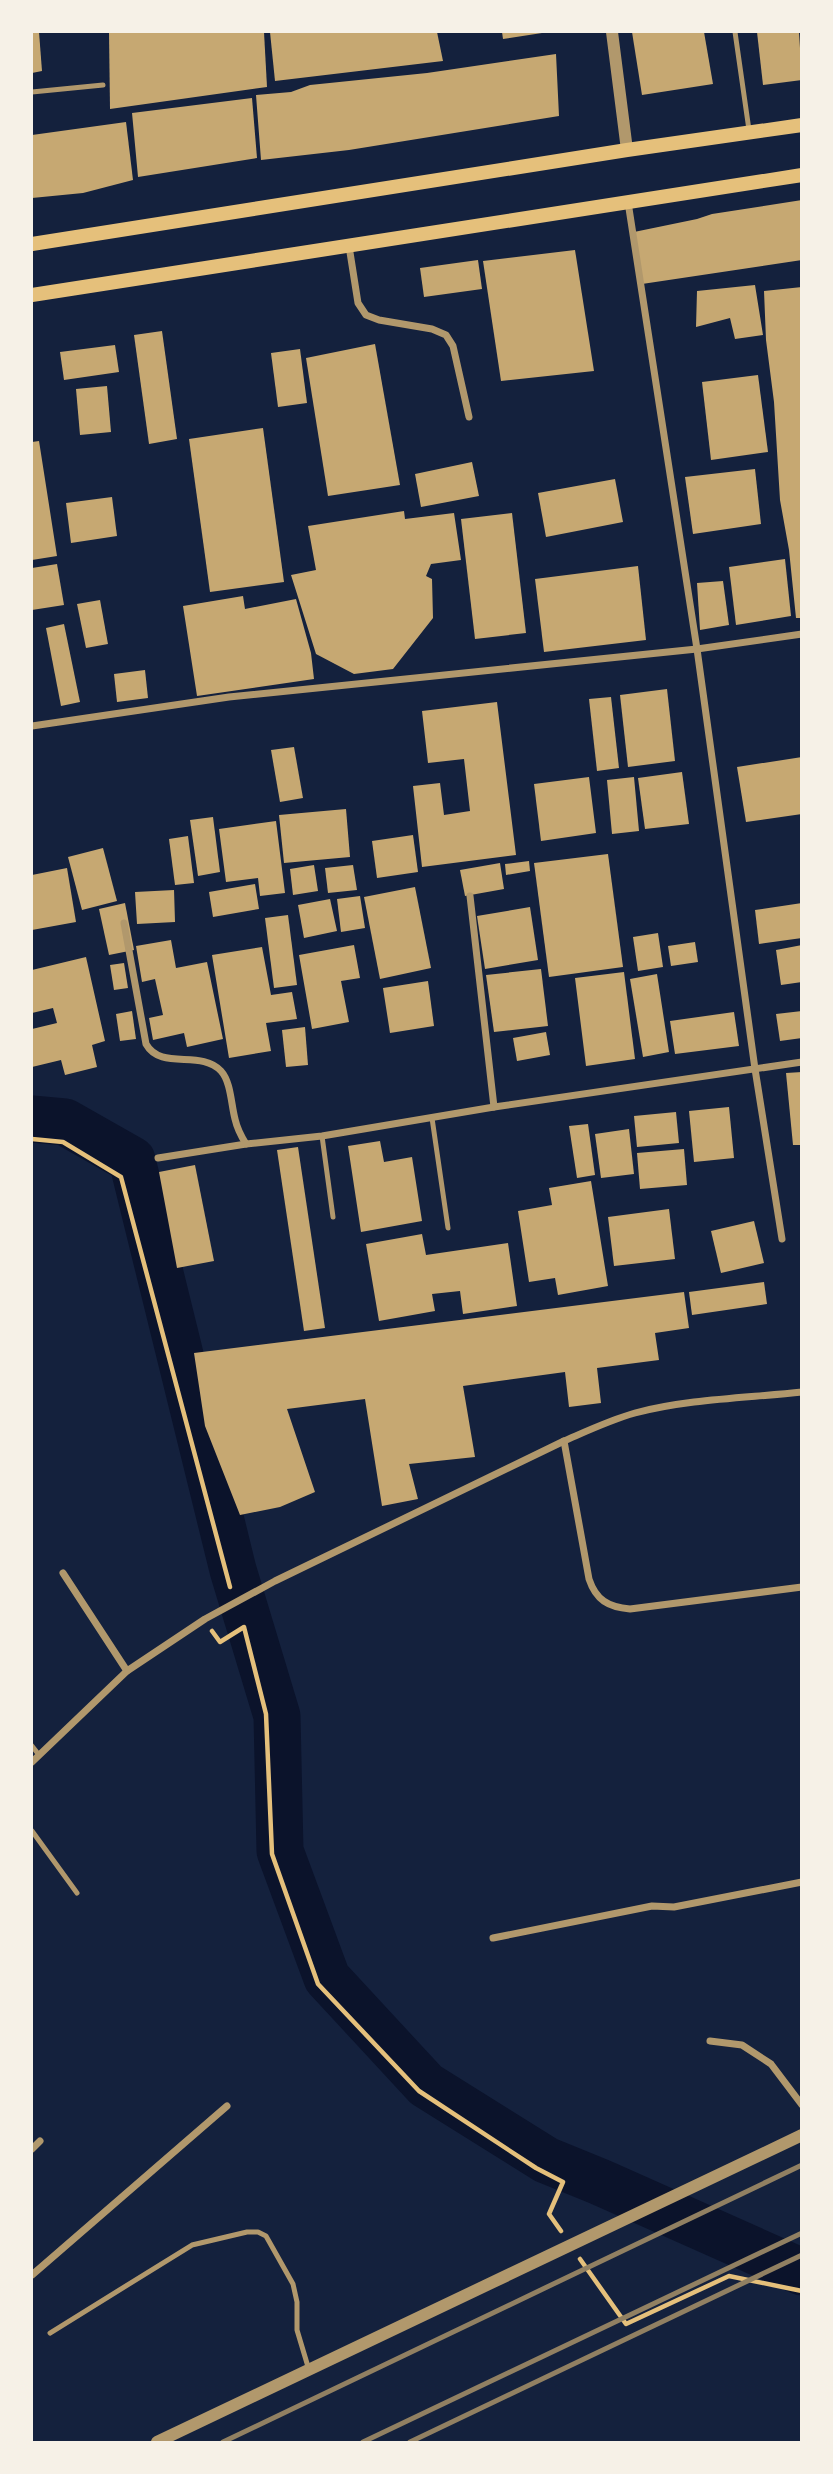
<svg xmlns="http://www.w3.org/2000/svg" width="833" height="2474" font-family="'Varela Round',sans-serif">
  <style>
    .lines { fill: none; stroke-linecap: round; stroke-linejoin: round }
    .river { stroke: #0b132b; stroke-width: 47 }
    .building { fill: #c6a872 }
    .path { stroke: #e5c07b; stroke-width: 4.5 }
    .service { stroke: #b1986c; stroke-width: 5 }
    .minor { stroke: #b1986c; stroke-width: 7 }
    .tertiary { stroke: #b1986c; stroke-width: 12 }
    .secondary { stroke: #e5c07b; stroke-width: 14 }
    .rail { stroke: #918062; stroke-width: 5 }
  </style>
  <rect width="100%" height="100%" fill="#14213d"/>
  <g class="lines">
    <polyline class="river" points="32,1119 65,1122 132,1160 233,1570 277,1716 280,1851 327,1978 426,2085 546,2160 600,2182 802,2272"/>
  </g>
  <g class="building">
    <polygon points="32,32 39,32 42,71 32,73"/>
    <polygon points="109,32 264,32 267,87 110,109"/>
    <polygon points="270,32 437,32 443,61 275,81"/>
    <polygon points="502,32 542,32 542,33 503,39"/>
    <polygon points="632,32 704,32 713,84 642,95"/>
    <polygon points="757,32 799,32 802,80 763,85"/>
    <polygon points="556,54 559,116 349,150 261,160 256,95 291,92 310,85 427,73"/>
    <polygon points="252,98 257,158 138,177 132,113"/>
    <polygon points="126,122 133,180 83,193 32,198 32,135"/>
    <polygon points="802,200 802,260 642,284 634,232 697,219 712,214"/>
    <polygon points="575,250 594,371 501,381 483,261"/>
    <polygon points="478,260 482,289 424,297 420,268"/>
    <polygon points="755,285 763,335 735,339 730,318 696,327 697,291"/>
    <polygon points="802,287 802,618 796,618 789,550 780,500 774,402 766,340 764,291"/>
    <polygon points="162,331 177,439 149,444 134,335"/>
    <polygon points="375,344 400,485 328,496 306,358"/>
    <polygon points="115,345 119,372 64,380 60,352"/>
    <polygon points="300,349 307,403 278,407 271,353"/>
    <polygon points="758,375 768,452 711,460 702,382"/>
    <polygon points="107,386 111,432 80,435 76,389"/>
    <polygon points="263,428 284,582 210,592 189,439"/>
    <polygon points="39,441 57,556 32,560 32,442"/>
    <polygon points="472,462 479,496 421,507 415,474"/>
    <polygon points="755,469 761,524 693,534 685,477"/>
    <polygon points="615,479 623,522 546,537 538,493"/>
    <polygon points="112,497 117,536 71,543 66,503"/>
    <polygon points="404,511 405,519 454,513 461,560 431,564 426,576 432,579 433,618 393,669 354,674 316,654 291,575 316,570 308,526"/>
    <polygon points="512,513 526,633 475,639 461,519"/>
    <polygon points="785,559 791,616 736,625 729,567"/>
    <polygon points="57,564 64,605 32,610 32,568"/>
    <polygon points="638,566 646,640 544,652 535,579"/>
    <polygon points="723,581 729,625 700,630 697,583"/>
    <polygon points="243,596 245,609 296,599 311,653 314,679 197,696 183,606"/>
    <polygon points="100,600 108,644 86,648 77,604"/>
    <polygon points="64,624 80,702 61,706 46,628"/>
    <polygon points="145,670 148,698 117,702 114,674"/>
    <polygon points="667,689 675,761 628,767 620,695"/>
    <polygon points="611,697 619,768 597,771 589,699"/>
    <polygon points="497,702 516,855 422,867 413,786 440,783 444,815 470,811 464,759 428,763 422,711"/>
    <polygon points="294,747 303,798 280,802 271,750"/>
    <polygon points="802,757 802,814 746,822 737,767"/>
    <polygon points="682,772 689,824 645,829 638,778"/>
    <polygon points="589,777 596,833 541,841 534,784"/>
    <polygon points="634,777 639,831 612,834 607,780"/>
    <polygon points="346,809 350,857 284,863 279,815"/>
    <polygon points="213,817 220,872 198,876 190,820"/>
    <polygon points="276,821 285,893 260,896 258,878 226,882 219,829"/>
    <polygon points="413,835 418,872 377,878 372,841"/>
    <polygon points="188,836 194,883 175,885 169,839"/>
    <polygon points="103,848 117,901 82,910 68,857"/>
    <polygon points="608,854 623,967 549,977 534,863"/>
    <polygon points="529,861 530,871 506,875 505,864"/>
    <polygon points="500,863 504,889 465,896 460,870"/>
    <polygon points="314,865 318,891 293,895 290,869"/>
    <polygon points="353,865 357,890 328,893 325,868"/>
    <polygon points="67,868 76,922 32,930 32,875"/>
    <polygon points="255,884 259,909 213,917 209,892"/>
    <polygon points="415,887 431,968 380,979 364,897"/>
    <polygon points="174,890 175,922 137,924 135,892"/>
    <polygon points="360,896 365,928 341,932 337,899"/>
    <polygon points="330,899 337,931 304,938 298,905"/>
    <polygon points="125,903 134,950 109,955 99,909"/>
    <polygon points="802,903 802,938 759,944 755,910"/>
    <polygon points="530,907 538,960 485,969 477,916"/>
    <polygon points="288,915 297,985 274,988 265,918"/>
    <polygon points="658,933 663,967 638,971 633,937"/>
    <polygon points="171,940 176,968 207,962 223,1039 187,1047 184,1033 153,1040 149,1018 163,1015 155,979 142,982 136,946"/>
    <polygon points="695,942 698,962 671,966 668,946"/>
    <polygon points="354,945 360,978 341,981 349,1022 312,1029 299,955"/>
    <polygon points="802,945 802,982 781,985 776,950"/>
    <polygon points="262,947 271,995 292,992 297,1019 266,1023 271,1051 229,1058 212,955"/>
    <polygon points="86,957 105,1041 92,1045 97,1067 65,1075 61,1060 32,1067 32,1029 57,1023 53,1008 32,1013 32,970"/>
    <polygon points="124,963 128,988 114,990 110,965"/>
    <polygon points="541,969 548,1026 494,1032 486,975"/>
    <polygon points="624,972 635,1059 586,1066 575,978"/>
    <polygon points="657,974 669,1052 643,1057 630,979"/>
    <polygon points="428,981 434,1026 390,1033 383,988"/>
    <polygon points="132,1011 136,1039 120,1041 116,1014"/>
    <polygon points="802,1011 802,1038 780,1041 776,1014"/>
    <polygon points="734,1012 739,1046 675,1054 670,1021"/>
    <polygon points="305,1027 308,1065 286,1067 282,1030"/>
    <polygon points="546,1032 550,1055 517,1061 513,1038"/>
    <polygon points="802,1072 802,1145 793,1145 786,1073"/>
    <polygon points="729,1107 734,1158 694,1162 689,1111"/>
    <polygon points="676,1112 679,1143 637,1147 634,1116"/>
    <polygon points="588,1124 595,1175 577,1178 569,1126"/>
    <polygon points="629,1129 634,1174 601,1178 595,1134"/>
    <polygon points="380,1141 384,1162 412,1157 422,1221 361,1232 348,1146"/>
    <polygon points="298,1147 325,1328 304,1331 277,1150"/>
    <polygon points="684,1149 687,1185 640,1189 637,1153"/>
    <polygon points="195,1165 214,1261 177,1268 159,1172"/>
    <polygon points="591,1181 608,1286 558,1295 555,1278 529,1282 518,1211 552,1205 549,1188"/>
    <polygon points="669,1209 675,1259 614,1266 608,1217"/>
    <polygon points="754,1221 764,1263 721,1273 711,1231"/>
    <polygon points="422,1234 426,1255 508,1243 517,1306 463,1314 460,1291 432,1294 435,1311 379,1321 366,1244"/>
    <polygon points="764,1282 767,1304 692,1315 689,1292"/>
    <polygon points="684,1292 689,1328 655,1333 659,1360 597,1368 601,1403 569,1407 565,1372 463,1386 475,1457 409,1464 418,1499 382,1506 365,1399 287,1409 315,1492 280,1507 240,1515 205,1426 194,1353"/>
  </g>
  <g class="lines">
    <g class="path">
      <polyline points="32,1139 63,1142 121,1177 230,1587"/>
      <polyline points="212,1631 220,1642 244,1627 266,1714 272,1854 318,1984 419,2091 536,2168 563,2182 549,2214 561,2231"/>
      <polyline points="580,2259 626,2324 729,2276 802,2291"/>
    </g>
    <g class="service">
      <polyline points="735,32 749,130"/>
      <polyline points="32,92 103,85"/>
      <polyline points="432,1118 448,1228"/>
      <polyline points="322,1136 333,1217"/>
      <polyline points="32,1746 39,1755"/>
      <polyline points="32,1831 77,1893"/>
      <polyline points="50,2333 192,2245 247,2232 258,2232 266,2236 293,2284 297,2302 297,2330 309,2370"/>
    </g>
    <g class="minor">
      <polyline points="628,202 697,649 755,1069 782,1239"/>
      <polyline points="349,246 358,303 366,315 379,320 432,329 446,335 453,346 469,417"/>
      <polyline points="32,726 229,697 697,649 802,634"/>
      <polyline points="470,896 494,1107"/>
      <path d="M124 923 146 1044C161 1071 201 1049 221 1071 231 1082 231 1104 235 1119 237 1128 241 1136 246 1144L322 1136 494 1107 802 1062"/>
      <polyline points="158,1158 246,1144"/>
      <path d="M564 1441 589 1579C596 1600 608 1607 630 1609L802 1587"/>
      <polyline points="63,1573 127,1671"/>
      <path d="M32 1762 127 1671 205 1619 275 1581 564 1441C587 1431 610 1420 635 1413 688 1399 746 1398 802 1392"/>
      <polyline points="493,1938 652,1906 674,1907 802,1882"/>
      <polyline points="710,2041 742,2045 771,2064 802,2105"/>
      <polyline points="32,2149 40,2141"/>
      <polyline points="32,2275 227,2106"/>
    </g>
    <g class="tertiary">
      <polyline points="612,32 627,150"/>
      <polyline points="157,2442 802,2135"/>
    </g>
    <g class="secondary">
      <polyline points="32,244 627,150 802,125"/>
      <polyline points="32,295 802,175"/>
    </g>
    <g class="rail">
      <polyline points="223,2442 802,2165"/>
      <polyline points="363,2442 802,2233"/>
      <polyline points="410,2442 802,2255"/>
    </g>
  </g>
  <rect width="833" height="2474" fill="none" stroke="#f6f1e7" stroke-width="66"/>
</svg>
